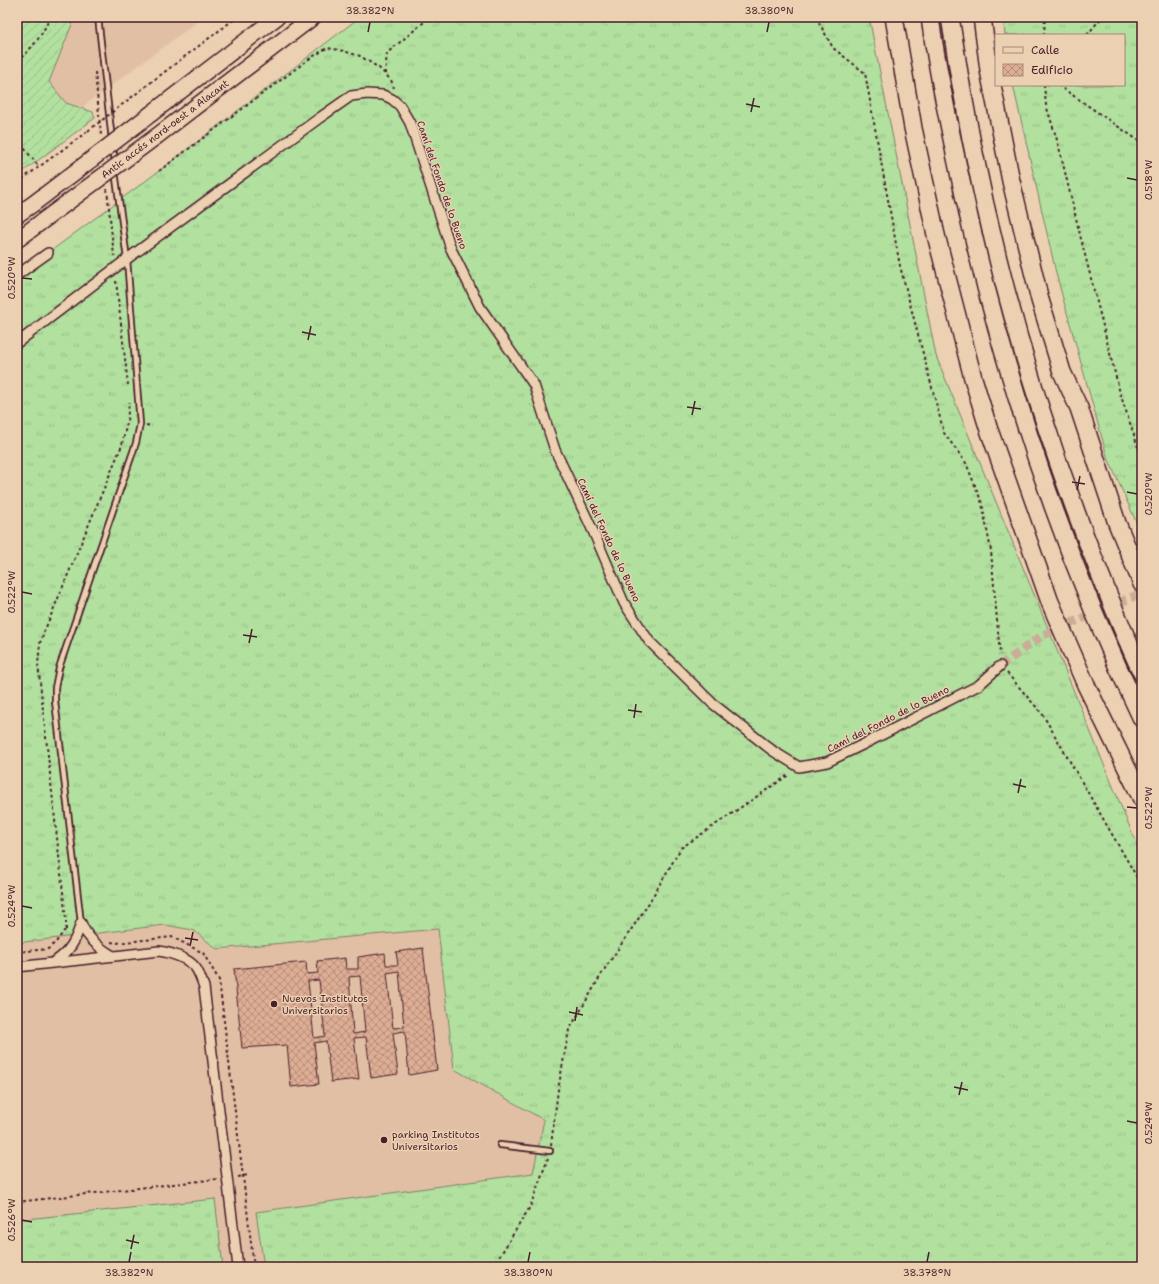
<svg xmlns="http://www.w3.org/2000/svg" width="1159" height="1284" font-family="'Shantell Sans',sans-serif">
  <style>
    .built { fill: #e1bfa4 }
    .grass { fill: url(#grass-tufts); stroke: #7e8065 }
    .garden { fill: url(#garden-furrows); stroke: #7e8065 }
    .building { fill: url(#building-cross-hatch); stroke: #4a1f2b; fill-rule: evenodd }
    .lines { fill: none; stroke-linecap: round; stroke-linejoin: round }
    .minor-tunnel { stroke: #cbad97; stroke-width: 9; stroke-dasharray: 9 4.5; stroke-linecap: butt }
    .service-casing { stroke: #4a1f2b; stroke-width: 8 }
    .minor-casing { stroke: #4a1f2b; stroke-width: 12 }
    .primary-casing { stroke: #4a1f2b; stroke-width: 18 }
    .motorway-casing { stroke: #4a1f2b; stroke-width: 20 }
    .path { stroke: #4a1f2b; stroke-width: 2; stroke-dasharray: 3 3; stroke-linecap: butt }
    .service { stroke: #ebd0b2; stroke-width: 4.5 }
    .minor { stroke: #ebd0b2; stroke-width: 9 }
    .primary { stroke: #ebd0b2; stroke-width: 15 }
    .motorway { stroke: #ebd0b2; stroke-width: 17 }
    .primary-bridge-casing { stroke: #4a1f2b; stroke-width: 18; stroke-linecap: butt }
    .path-bridge { stroke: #4a1f2b; stroke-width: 2; stroke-dasharray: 3 3; stroke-linecap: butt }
    .primary-bridge { stroke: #ebd0b2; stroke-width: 15 }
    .ticks { fill: none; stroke: #4a1f2b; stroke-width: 1.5 }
    .poi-dot { fill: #4a1f2b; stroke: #ebd0b2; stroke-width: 1.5 }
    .labels { text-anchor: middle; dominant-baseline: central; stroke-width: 3; stroke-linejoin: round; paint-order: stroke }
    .street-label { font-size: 10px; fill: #4a1f2b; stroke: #ebd0b2 }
    .poi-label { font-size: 10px; fill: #4a1f2b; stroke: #ebd0b2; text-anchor: start }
    .neatline { fill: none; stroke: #4a1f2b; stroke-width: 1.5 }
    .ticks-label { font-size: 10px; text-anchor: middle; fill: #4a1f2b }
  </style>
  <defs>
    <pattern id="grass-tufts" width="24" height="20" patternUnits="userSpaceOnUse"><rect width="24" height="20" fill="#b1e09f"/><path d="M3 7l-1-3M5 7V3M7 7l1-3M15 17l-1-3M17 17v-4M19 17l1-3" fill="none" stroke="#9ac089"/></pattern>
    <pattern id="garden-furrows" width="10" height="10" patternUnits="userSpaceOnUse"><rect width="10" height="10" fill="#b1e09f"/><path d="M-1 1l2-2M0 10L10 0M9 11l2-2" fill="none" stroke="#9ac089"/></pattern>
    <pattern id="building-cross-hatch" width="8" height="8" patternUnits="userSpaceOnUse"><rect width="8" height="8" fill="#ddad94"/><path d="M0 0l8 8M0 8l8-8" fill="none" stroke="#b58c79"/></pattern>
  </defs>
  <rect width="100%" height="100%" fill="#ebd0b2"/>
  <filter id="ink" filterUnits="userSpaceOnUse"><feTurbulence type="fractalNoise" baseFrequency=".025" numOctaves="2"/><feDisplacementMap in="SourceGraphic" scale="8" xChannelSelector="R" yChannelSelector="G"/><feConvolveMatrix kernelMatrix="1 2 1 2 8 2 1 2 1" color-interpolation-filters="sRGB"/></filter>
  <g filter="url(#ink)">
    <g class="built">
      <polygon points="17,17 204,17 17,155"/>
      <polygon points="165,925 193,930 217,949 438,929 454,1069 544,1120 533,1173 256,1212 264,1267 17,1267 17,943"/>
    </g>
    <g class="grass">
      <polygon points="360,17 869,17 936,356 1142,857 1142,1267 264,1267 256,1212 533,1173 544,1120 454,1069 438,929 217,949 193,930 165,925 17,943 17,276 159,171"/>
      <polygon points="1003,17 1142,17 1142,535 1107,456 1057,277 1013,85 1124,85 1124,35 1005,35"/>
      <polygon points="215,1199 223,1267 17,1267 17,1220"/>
    </g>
    <polygon class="garden" points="17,17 75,17 49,82 66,103 93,112 95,118 17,176"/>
    <path class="building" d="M423 948 437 1070 409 1075 405 1031 393 1033 398 1074 371 1078 366 1037 354 1038 359 1079 331 1082 326 1041 314 1043 319 1084 291 1087 287 1045 242 1048 234 969 306 962 307 974 318 973 317 961 345 958 346 969H358V957L385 953 386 965H398L396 952ZM399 971 404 1027 393 1028 387 973ZM360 976 365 1032 353 1034 349 977ZM319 980 325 1036 314 1038 308 981Z"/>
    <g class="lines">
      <polyline class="minor-tunnel" points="1000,666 1043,635 1142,593"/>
      <defs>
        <g id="service">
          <polyline points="98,17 112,140"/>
          <polyline points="113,147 115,163"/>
          <polyline points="81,923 55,701 55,688 59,668 136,443 140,424 127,259 115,171"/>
          <polyline points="500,1145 550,1151"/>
        </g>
        <g id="minor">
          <polyline points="17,275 48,253"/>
          <polyline points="17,343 127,259 318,119 351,96 367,94 383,95 392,99 400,106 410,123 451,249 480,307 534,385 555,450 593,531 624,603 649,641 712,703 773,751 799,767 827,762 864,744 979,685 1000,666"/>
          <path d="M81 923C87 938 99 948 113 956"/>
          <path d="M54 962C70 952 76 940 81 923"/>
          <path d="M17 967 159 951C171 953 186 957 195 967 199 972 202 981 204 987L238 1267"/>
        </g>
        <g id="primary">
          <polyline points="152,113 277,17"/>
          <polyline points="157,136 313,17"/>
          <polyline points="17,215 33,204 92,159"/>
          <polyline points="17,240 99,179"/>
        </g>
        <g id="motorway">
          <polyline points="894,17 913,128 936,235 973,378 988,427 1050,602 1086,685 1142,799"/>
          <path d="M930 17C937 71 949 124 960 177 1000 364 1059 547 1142 719"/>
          <path d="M950 17C978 205 1027 392 1098 569 1112 604 1126 639 1142 673"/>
          <polyline points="982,17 989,70 1011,181 1040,300 1062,372 1079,408 1117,523 1142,584"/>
        </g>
      </defs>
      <use href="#service" class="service-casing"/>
      <use href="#minor" class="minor-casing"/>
      <use href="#primary" class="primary-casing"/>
      <use href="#motorway" class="motorway-casing"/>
      <g class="path">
        <polyline points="816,17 833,48 865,73 900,266 944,433 966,463 982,503 991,551 1000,655"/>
        <polyline points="1044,35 1045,17"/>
        <polyline points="1087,35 1102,17"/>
        <path d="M17 62C31 49 43 35 50 17"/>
        <polyline points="95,72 101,135"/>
        <polyline points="385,74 387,53 430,17"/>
        <polyline points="150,83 237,17"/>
        <polyline points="1044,85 1046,105 1058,143 1081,239 1120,393 1142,459"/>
        <polyline points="1058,85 1142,143"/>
        <polyline points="17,139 39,167"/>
        <polyline points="159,171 309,59 327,48 340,50 360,56 379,68 391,80 394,88"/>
        <polyline points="17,183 88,131"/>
        <polyline points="107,189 114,256"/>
        <polyline points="116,281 128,385"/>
        <polyline points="146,425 152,426"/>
        <polyline points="1007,673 1043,715 1142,886"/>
        <polyline points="66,930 66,920 38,664 40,643 44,632 122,445 127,422 129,402"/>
        <polyline points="111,942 116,943 172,937 203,953 219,980 254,1267"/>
        <polyline points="17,952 48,949 56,942 64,931 66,930"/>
        <polyline points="551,1145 558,1090 569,1030 604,970 647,906 681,848 790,774"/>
        <polyline points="238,1177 248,1175"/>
        <polyline points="17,1202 217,1179"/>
        <polyline points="493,1267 530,1207 548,1158"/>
      </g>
      <use href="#service" class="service"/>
      <use href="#minor" class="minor"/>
      <use href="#primary" class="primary"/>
      <use href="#motorway" class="motorway"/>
      <defs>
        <g id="primary-bridge">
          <polyline points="92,159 152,113"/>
          <polyline points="99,179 157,136"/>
        </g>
      </defs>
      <use href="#primary-bridge" class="primary-bridge-casing"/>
      <polyline class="path-bridge" points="88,131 150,83"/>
      <use href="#primary-bridge" class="primary-bridge"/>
    </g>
  </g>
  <path class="ticks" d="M368 32 370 22M767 32 769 22M746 104 760 107M751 112 754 98M1127 178 1137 180M22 278 32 279M302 332 316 335M308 340 311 326M687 407 701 409M692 415 695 401M1072 482 1085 484M1077 490 1080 476M1127 492 1137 494M22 592 32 594M243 635 257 637M249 643 252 629M628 710 642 712M634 718 636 704M1013 784 1026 787M1018 793 1021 779M1127 807 1137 808M22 906 32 908M185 938 198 940M190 946 193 932M569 1012 583 1015M575 1021 577 1007M954 1087 968 1090M959 1095 962 1082M1127 1121 1137 1123M22 1220 32 1222M126 1240 139 1243M131 1249 134 1235M129 1262 131 1252M528 1262 530 1252M927 1262 929 1252"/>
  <g class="poi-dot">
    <circle cx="274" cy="1004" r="4"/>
    <circle cx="384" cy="1140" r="4"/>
  </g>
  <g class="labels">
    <g class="street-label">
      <text transform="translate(165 129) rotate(-37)">Antic accés nord-oest a Alacant</text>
      <text transform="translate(442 185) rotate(71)">Camí del Fondo de lo Bueno</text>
      <text transform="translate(609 540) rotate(65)">Camí del Fondo de lo Bueno</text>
      <text transform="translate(888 719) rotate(-27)">Camí del Fondo de lo Bueno</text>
    </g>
    <g class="poi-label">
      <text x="282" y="998">Nuevos Institutos<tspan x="282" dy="12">Universitarios</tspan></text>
      <text x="392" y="1134">parking Institutos<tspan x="392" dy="12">Universitarios</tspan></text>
    </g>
  </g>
  <rect width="1159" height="1284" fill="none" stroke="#ebd0b2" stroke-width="44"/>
  <rect x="995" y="34" width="130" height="52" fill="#ebd0b2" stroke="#ab897c"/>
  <rect x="1003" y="47" width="20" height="6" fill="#ebd0b2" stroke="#ab897c"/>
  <text x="1031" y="54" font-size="12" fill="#4a1f2b">Calle</text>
  <rect x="1003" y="64" width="20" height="12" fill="url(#building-cross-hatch)" stroke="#ab897c"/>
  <text x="1031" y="74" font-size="12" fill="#4a1f2b">Edificio</text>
  <rect x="22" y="22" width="1115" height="1240" class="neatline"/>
  <g class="ticks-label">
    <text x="370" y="14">38.382°N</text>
    <text x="769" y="14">38.380°N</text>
    <text transform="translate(1148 180) rotate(-90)" y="4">0.518°W</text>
    <text transform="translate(11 278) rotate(-90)" y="4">0.520°W</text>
    <text transform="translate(1148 494) rotate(-90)" y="4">0.520°W</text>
    <text transform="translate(11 592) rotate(-90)" y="4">0.522°W</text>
    <text transform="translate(1148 808) rotate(-90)" y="4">0.522°W</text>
    <text transform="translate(11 906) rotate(-90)" y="4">0.524°W</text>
    <text transform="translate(1148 1123) rotate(-90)" y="4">0.524°W</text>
    <text transform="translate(11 1220) rotate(-90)" y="4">0.526°W</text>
    <text x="129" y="1276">38.382°N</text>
    <text x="528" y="1276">38.380°N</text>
    <text x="927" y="1276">38.378°N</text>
  </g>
</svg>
